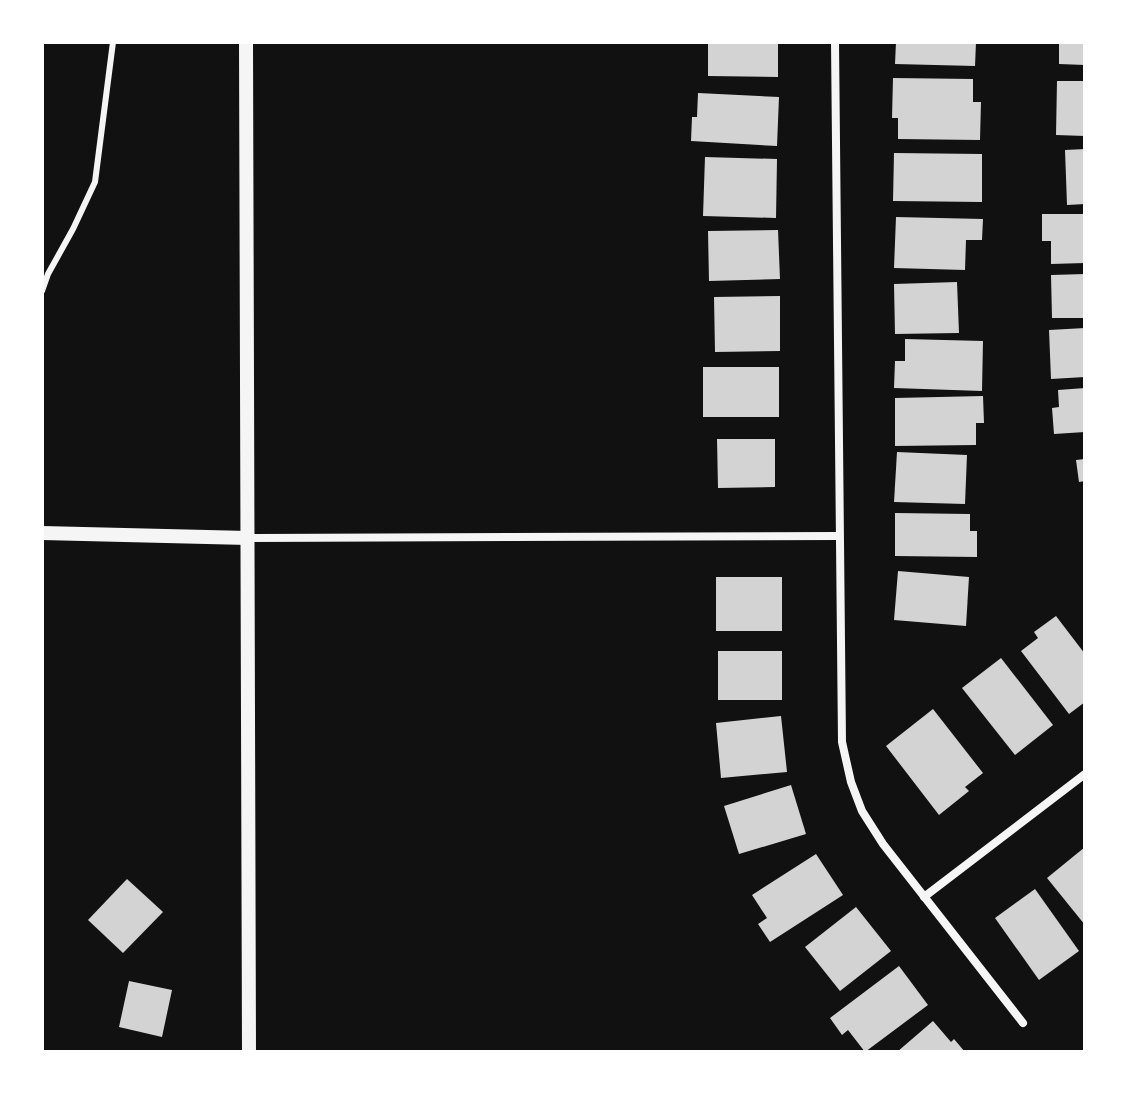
<svg xmlns="http://www.w3.org/2000/svg" width="1127" height="1094" font-family="Literata,serif">
  <style>
    .building { fill: #d3d3d3 }
    .lines { fill: none; stroke-linecap: round; stroke-linejoin: round }
    .service { stroke: #f5f5f5; stroke-width: 6 }
    .minor { stroke: #f5f5f5; stroke-width: 8 }
    .tertiary { stroke: #f5f5f5; stroke-width: 14 }
  </style>
  <rect width="100%" height="100%" fill="#111"/>
  <g class="building">
    <polygon points="708,42 778,42 778,77 708,76"/>
    <polygon points="896,42 976,42 975,66 895,64"/>
    <polygon points="1059,42 1085,42 1085,65 1059,64"/>
    <polygon points="893,78 973,79 973,102 981,102 980,140 898,139 898,118 892,118"/>
    <polygon points="1057,81 1085,81 1085,136 1056,135"/>
    <polygon points="698,93 779,97 777,146 691,141 692,117 697,117"/>
    <polygon points="1085,149 1085,204 1067,205 1065,150"/>
    <polygon points="894,153 982,154 982,202 893,201"/>
    <polygon points="705,157 777,159 776,218 703,216"/>
    <polygon points="1042,214 1085,214 1085,263 1051,264 1051,241 1042,241"/>
    <polygon points="896,217 983,219 982,240 966,240 965,270 894,268"/>
    <polygon points="778,230 780,279 709,281 708,231"/>
    <polygon points="1085,274 1085,318 1052,318 1051,275"/>
    <polygon points="957,282 959,333 895,334 894,284"/>
    <polygon points="780,296 780,351 715,352 714,297"/>
    <polygon points="1085,328 1085,377 1051,379 1049,330"/>
    <polygon points="905,339 983,341 982,391 894,388 895,361 905,361"/>
    <rect x="703" y="367" width="76" height="50"/>
    <polygon points="1085,388 1085,432 1054,434 1052,408 1059,407 1058,390"/>
    <polygon points="983,396 984,423 976,423 976,445 895,446 895,398"/>
    <polygon points="717,439 775,439 775,487 718,488"/>
    <polygon points="897,452 967,455 965,504 894,502"/>
    <polygon points="1085,459 1085,481 1079,482 1076,460"/>
    <polygon points="895,513 970,514 970,531 977,531 977,557 895,556"/>
    <polygon points="898,571 969,577 966,626 894,620"/>
    <rect x="716" y="577" width="66" height="54"/>
    <polygon points="1056,616 1085,654 1085,702 1069,714 1021,651 1038,638 1034,632"/>
    <rect x="718" y="651" width="64" height="49"/>
    <polygon points="1001,658 1053,725 1015,755 962,688"/>
    <polygon points="933,709 983,773 965,787 969,791 939,815 886,746"/>
    <polygon points="781,716 787,772 721,778 716,723"/>
    <polygon points="791,785 806,834 739,854 724,806"/>
    <polygon points="1085,847 1085,925 1047,878"/>
    <polygon points="816,854 843,895 770,942 758,924 767,918 752,895"/>
    <polygon points="127,879 163,912 123,953 88,920"/>
    <polygon points="1035,889 1079,951 1039,980 995,918"/>
    <polygon points="856,907 891,951 840,991 805,947"/>
    <polygon points="899,966 928,1005 865,1052 848,1030 842,1035 830,1018"/>
    <polygon points="129,981 172,990 162,1037 119,1027"/>
    <polygon points="933,1021 951,1042 954,1039 965,1052 897,1052"/>
  </g>
  <g class="lines">
    <polyline class="service" points="42,291 48,274 73,229 95,182 113,42"/>
    <g class="minor">
      <polyline points="835,42 842,742 851,782 862,811 883,844 1023,1023"/>
      <polyline points="248,538 839,536"/>
      <polyline points="924,897 1085,774"/>
    </g>
    <g class="tertiary">
      <polyline points="246,42 249,1052"/>
      <polyline points="42,533 248,538"/>
    </g>
  </g>
  <rect width="1127" height="1094" fill="none" stroke="#ffffff" stroke-width="88"/>
</svg>
